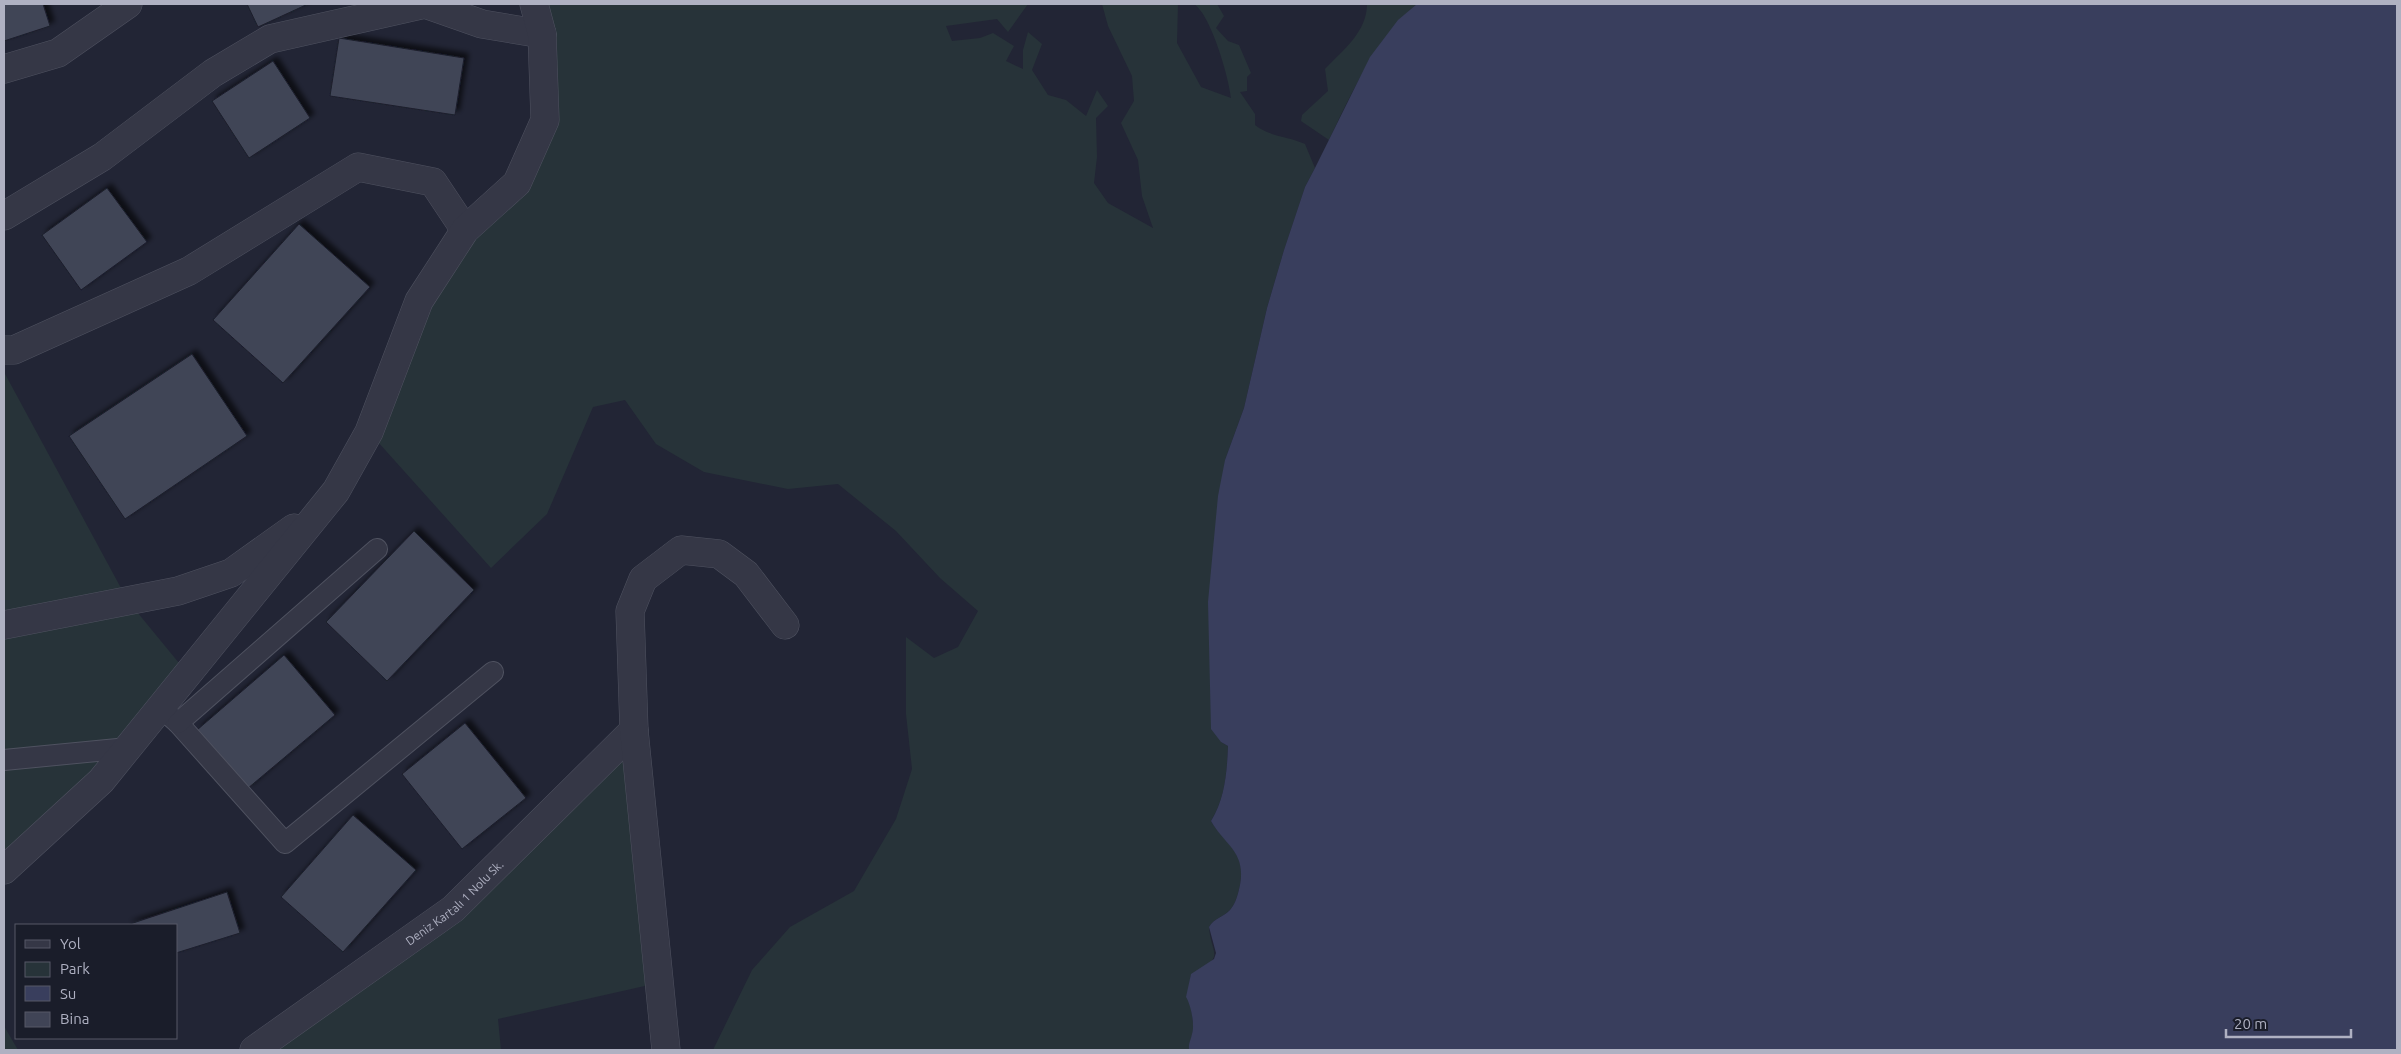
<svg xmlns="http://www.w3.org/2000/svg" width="2401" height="1054" font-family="Ubuntu,sans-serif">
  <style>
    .green { fill: #273339 }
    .water { fill: #393e5d }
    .building { fill: #404456; stroke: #1c1f2c; filter: url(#shadow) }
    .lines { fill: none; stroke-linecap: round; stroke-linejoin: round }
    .service-casing { stroke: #4f5260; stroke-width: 22 }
    .minor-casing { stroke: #4f5260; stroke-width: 29 }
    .service { stroke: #353746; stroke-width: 20 }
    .minor { stroke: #353746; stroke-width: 28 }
    .labels { text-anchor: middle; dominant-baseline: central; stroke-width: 4; stroke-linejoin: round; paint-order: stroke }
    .street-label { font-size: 12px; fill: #afb1c2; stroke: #1a1d2a }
  </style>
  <defs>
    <filter id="shadow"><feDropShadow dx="4.5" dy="-4.5" stdDeviation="2.5" flood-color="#0009"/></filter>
  </defs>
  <rect width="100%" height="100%" fill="#222535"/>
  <g class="green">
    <path d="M534 4H1028L1008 32 997 19 946 26 952 41 980 38 993 33 1014 46 1006 61 1023 69V50L1028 32 1042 44 1032 70 1048 95 1066 100 1086 116 1097 90 1108 106 1096 118 1097 157 1094 183 1108 203 1153 228 1142 196 1138 160 1121 123 1134 101 1132 76 1108 26 1102 4H1178L1177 43 1201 87 1231 98C1229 78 1211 15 1194 4H1217L1224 16 1216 28 1228 41 1239 45 1251 73 1247 77V91L1240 92 1255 114V125C1270 137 1288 136 1305 144L1315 168 1305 187 1284 250 1267 308 1244 408 1225 460 1221 742 1228 746C1227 771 1225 799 1211 821 1226 846 1246 850 1240 885 1238 894 1236 903 1230 910 1224 917 1214 918 1209 927 1211 956 1227 955 1191 975 1185 999 1194 1009 1193 1031 1193 1038 1188 1043 1189 1050H713L752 970 790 927 854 891 896 819 912 769 906 714V637L934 658 958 647 978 611 940 578 896 531 838 484 788 489 704 472 656 444 625 400 593 407 547 514 491 568 369 432 419 301 517 183 545 120Z"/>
    <path d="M1367 4H1417C1375 41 1353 90 1329 140L1301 121 1302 115 1328 91 1325 69C1343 50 1367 32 1367 4Z"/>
    <polygon points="4,372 128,601 188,674 4,870"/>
    <polygon points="634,730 658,983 498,1019 501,1050 254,1050 453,909"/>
    <polygon points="4,1026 18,1050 4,1050"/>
  </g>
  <path class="water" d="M1417 4H2397V1050H1189C1188 1043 1191 1040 1192 1034 1195 1025 1191 1005 1186 997L1191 974 1214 959 1216 953 1209 927C1214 918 1224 917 1230 910 1236 903 1238 894 1240 885 1246 851 1225 846 1211 821 1225 799 1227 771 1228 746L1221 742 1211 729 1208 602 1218 496 1225 460 1244 408 1267 308 1284 250 1305 187 1315 168 1370 57 1398 20Z"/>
  <g class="building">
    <polygon points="4,4 43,4 50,26 4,41"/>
    <polygon points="247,4 308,4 258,27"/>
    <polygon points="339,38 464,58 455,115 330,96"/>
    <polygon points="273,61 310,118 249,158 212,101"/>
    <polygon points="107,188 147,242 81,290 42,235"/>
    <polygon points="299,224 370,287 283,383 213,320"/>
    <polygon points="192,354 247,436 125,519 69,436"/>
    <polygon points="414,531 474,590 387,681 326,622"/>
    <polygon points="284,655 335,715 247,789 197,730"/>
    <polygon points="465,723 526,798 462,849 402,774"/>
    <polygon points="353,815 416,870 343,952 281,897"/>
    <polygon points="227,892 240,933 176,953 176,925 127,925"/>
  </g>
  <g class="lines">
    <defs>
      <g id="service">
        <polyline points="161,708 178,723 285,843 493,672"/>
        <polyline points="178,723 377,549"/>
        <polyline points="4,760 128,748"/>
      </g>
      <g id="minor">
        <polyline points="4,69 58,53 128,4"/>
        <polyline points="4,216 102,157 213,73 270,39 425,4 482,24 542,34"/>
        <polyline points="4,350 14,350 189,271 358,167 433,182 465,230"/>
        <polyline points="4,625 178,591 231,573 294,528"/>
        <polyline points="4,870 101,781 336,491 369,432 419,301 465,230 517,183 545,120 542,34 534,4"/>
        <path id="s1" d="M254 1050 453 909 634 730"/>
        <polyline points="666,1050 634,730 630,611 643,579 681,550 719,554 746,574 785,625"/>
      </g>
    </defs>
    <use href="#service" class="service-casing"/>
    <use href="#minor" class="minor-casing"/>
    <use href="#service" class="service"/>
    <use href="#minor" class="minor"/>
  </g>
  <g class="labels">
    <g class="street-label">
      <text stroke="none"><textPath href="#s1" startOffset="249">Deniz Kartalı 1 Nolu Sk.</textPath></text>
    </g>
  </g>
  <rect width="2401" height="1054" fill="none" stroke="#afb1c2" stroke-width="10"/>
  <rect x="15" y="924" width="162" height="115" fill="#1a1d2a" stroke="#565867"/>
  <rect x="25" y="940" width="25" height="8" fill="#353746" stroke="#565867"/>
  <text x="60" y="949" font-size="15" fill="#afb1c2">Yol</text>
  <rect x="25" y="962" width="25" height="15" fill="#273339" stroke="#565867"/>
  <text x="60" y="974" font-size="15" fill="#afb1c2">Park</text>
  <rect x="25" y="986" width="25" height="15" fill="#393e5d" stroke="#565867"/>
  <text x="60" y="999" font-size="15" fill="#afb1c2">Su</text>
  <rect x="25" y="1012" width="25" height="15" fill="#404456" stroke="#565867"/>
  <text x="60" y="1024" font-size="15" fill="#afb1c2">Bina</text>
  <path d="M2226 1029v8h125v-8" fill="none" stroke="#afb1c2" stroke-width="2.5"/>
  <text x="2234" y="1029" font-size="15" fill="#afb1c2" stroke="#1a1d2a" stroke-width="4" paint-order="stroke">20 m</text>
</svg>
